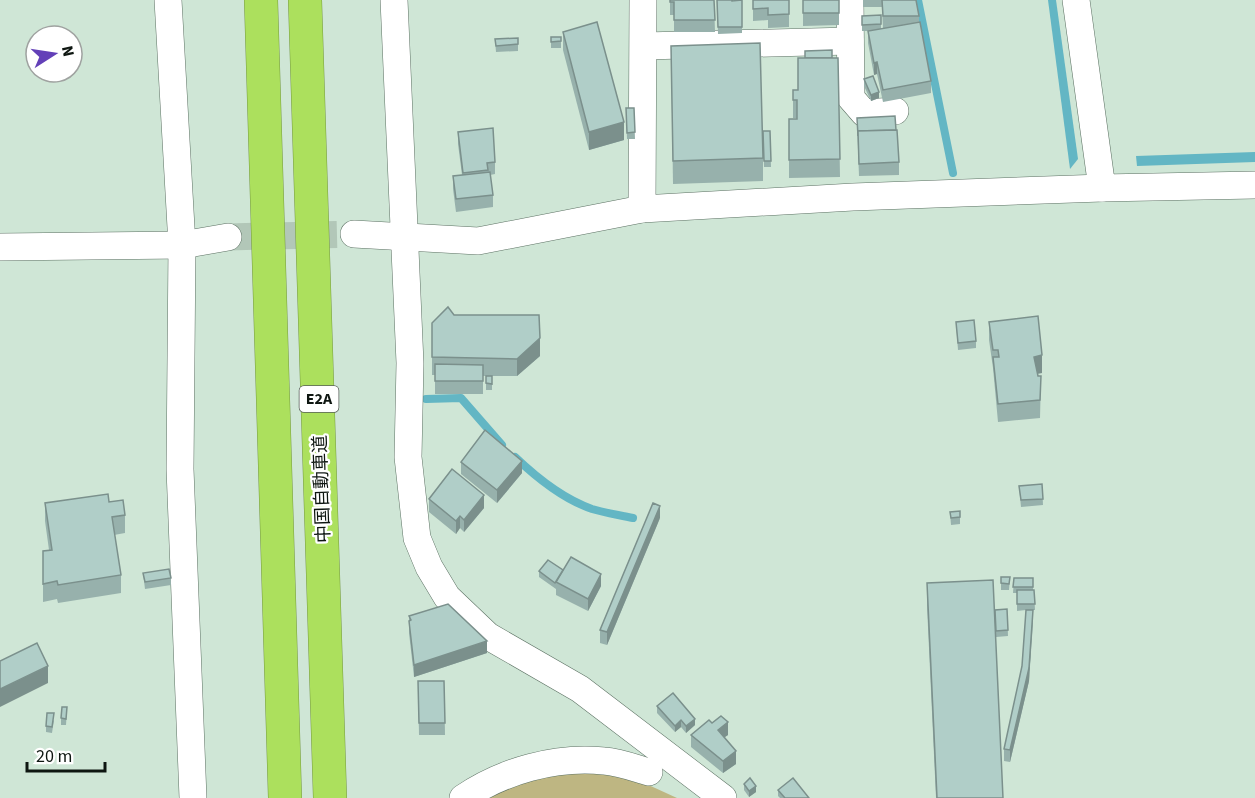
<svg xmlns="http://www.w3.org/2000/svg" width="1255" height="798" font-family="'Source Sans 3','Noto Sans JP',sans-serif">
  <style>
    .green { fill: #beb682 }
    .water { fill: #63b6c4 }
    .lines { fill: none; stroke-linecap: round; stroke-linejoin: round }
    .stream { stroke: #63b6c4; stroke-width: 8 }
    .minor-tunnel { stroke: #b2c7b8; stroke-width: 27; stroke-dasharray: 27 14; stroke-linecap: butt }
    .minor-casing { stroke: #5c7163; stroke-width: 28 }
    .highway-casing { stroke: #759942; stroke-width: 34 }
    .minor { stroke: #fff; stroke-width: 27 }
    .highway { stroke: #ace05d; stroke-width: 33 }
    .wall { fill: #97b1ac }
    .shaded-wall { fill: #7b908c }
    .building { fill: #b0cec8; stroke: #7b908c; stroke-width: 1.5 }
    .labels { text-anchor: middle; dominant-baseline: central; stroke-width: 4.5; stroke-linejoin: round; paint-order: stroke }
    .shield { fill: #fff; stroke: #565c58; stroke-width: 1.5 }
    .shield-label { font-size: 16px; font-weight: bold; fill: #0e1611 }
    .street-label { font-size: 18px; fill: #0e1611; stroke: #fff }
  </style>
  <rect width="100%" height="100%" fill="#cfe6d6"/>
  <polygon class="green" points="568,771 631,777 677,798 483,798 501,789"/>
  <g class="water">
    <polygon points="1048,0 1056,0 1078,159 1070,169"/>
    <polygon points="1255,152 1255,162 1137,166 1136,156"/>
  </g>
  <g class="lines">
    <g class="stream">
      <polyline points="918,0 953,173"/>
      <polyline points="426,399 461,398 502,445"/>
      <path d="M515 457C537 478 563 499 592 509 605 513 620 515 633 518"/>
    </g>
    <polyline class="minor-tunnel" points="228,237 354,234"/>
    <defs>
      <g id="minor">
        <polyline points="168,0 182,245 180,469 193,798"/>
        <polyline points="394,0 410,363 408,457 417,538 429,567 447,597 488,636 580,689 723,798"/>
        <polyline points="850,0 851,98 864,113 895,111"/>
        <polyline points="1076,0 1102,188 1255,185"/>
        <polyline points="644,46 850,41"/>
        <polyline points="642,209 643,0"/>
        <polyline points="354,234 478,241 642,209 853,197 1102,188"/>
        <polyline points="0,247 182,245 228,237"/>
        <path d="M463 798C503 771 555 756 604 761 619 762 635 768 649 772"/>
      </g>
      <g id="highway">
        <polyline points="261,0 285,798"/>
        <polyline points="305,0 330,798"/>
      </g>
    </defs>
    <use href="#minor" class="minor-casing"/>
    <use href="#highway" class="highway-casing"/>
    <use href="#minor" class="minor"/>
    <use href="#highway" class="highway"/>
  </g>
  <g class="wall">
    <polygon points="670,0 714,0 715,32 674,32 674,15 670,15"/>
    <polygon points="717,0 732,1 734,0 742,0 742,33 718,34"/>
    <polygon points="753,0 789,0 789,27 768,28 768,20 753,21"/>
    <polygon points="803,0 839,0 839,25 803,26"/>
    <polygon points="863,0 916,0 919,16 919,22 931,81 931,93 883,102 877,74 874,75 868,43 868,31 862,31 862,16 881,15 881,29 883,29 882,7 863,7"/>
    <polygon points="563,32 624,140 589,150 563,50"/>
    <rect x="551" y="37" width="10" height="11"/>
    <polygon points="518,38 518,51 496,52 495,39"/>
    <polygon points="671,46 763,158 763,181 673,184"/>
    <polygon points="832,58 838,58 840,177 789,178 789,119 797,119 797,118 793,118 793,90 798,90"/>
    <polygon points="864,79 879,98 871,101 864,86"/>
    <polygon points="626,108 634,108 635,139 627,139"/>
    <polygon points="857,124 899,162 899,175 859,176"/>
    <polygon points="763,131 770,131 771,167 764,167"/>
    <polygon points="458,132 495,162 495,174 490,175 493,195 493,207 456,212 453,189 453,176 462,175 458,144"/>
    <polygon points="454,315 540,356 517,376 483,376 483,394 435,394 435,375 432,375 432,323"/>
    <polygon points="956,322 976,341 976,348 958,350"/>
    <polygon points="989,322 1042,373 1037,374 1038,376 1041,376 1040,418 998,422 993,368 989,340"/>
    <rect x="486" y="376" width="6" height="14"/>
    <polygon points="461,462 522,473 497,503 461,474"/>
    <polygon points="1042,484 1043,505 1021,507 1019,486"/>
    <polygon points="429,499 484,508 464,532 460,528 456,534 429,512"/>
    <polygon points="109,502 125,515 125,533 114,535 121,575 121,593 58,603 57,599 43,602 43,551 49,550 45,521 45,503"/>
    <polygon points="960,511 960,524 951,525 950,512"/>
    <polygon points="660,518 607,645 600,643 600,630"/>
    <polygon points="563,570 601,586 588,611 556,595 556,589 539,577 539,571"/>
    <polygon points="143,573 171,578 171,585 145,589"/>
    <polygon points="1001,577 1010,577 1009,590 1001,590"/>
    <polygon points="1014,578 1033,578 1033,590 1034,590 1035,610 1028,610 1033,623 1029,681 1010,762 1004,761 1004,749 1022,666 1026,610 1017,611 1017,593 1013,593"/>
    <polygon points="927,583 1003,798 936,798 927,606"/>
    <polygon points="1007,609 1008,636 996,637 995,610"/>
    <polygon points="409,616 487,653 414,677 409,633"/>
    <polygon points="418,681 444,681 445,735 419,735"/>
    <polygon points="657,706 695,725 686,733 681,727 675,732 657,713"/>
    <polygon points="67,707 66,725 61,725 61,718"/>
    <polygon points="54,720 52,733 46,732 46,726"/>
    <polygon points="712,723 728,735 724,737 736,764 723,773 691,747 691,735"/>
    <polygon points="744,784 756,792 749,797 744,790"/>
    <polygon points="778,790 809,798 780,798 778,796"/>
  </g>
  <g class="shaded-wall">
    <polygon points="877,62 877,74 874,75 874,63"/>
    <polygon points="879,92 879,98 871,101 871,95"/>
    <polygon points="624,122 624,140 589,150 589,132"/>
    <polygon points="540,338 540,356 517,376 517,359"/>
    <polygon points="1042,355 1042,373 1034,374 1034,357"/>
    <polygon points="522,461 522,473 497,503 497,490"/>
    <polygon points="484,495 484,508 464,532 464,520"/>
    <polygon points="660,506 660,518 607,645 607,632"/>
    <polygon points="460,516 460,528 456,534 456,521"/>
    <polygon points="601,574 601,586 588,611 588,599"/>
    <polygon points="1033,610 1029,681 1010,762 1010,750"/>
    <polygon points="487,641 487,653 414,677 414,665"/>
    <polygon points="48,666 48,683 0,707 0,689"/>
    <polygon points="695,719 695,725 686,733 686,726"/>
    <polygon points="681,720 681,727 675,732 675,726"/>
    <polygon points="728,722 728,735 718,742 718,730"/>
    <polygon points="736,751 736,764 723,773 723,761"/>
    <polygon points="756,786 756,792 749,797 749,791"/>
  </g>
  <g class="building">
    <polygon points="670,0 714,0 715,20 674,20 674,2 670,2"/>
    <polygon points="717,0 732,0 732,1 742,0 742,27 718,27"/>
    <polygon points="753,0 789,0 789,14 768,15 768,8 753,9"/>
    <rect x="803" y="0" width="36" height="13"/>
    <polygon points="882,0 916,0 919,16 883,16"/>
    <polygon points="881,15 881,24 862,25 862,16"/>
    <polygon points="597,22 624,122 589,132 563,32"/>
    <polygon points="920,22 931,81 883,90 877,62 874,63 868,31"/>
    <polygon points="551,37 561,37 561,41 551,42"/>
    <polygon points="518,38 518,44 496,46 495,39"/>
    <polygon points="760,43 763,158 673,161 671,46"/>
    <polygon points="832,50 832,58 805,58 805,51"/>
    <polygon points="798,58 838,58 840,159 789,160 789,119 797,119 797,100 793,100 793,90 798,90"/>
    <polygon points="873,76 879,92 871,95 864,79"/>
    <polygon points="626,108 634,108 635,132 627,133"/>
    <polygon points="895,116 896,130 858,131 858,136 857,118"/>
    <polygon points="493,128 495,162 487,163 488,170 463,173 458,132"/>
    <polygon points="897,130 899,162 859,164 858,131"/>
    <polygon points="763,131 770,131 771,161 764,161"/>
    <polygon points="490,172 493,195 456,199 453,176"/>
    <polygon points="448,307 454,315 539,315 540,338 517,359 432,357 432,323"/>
    <polygon points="1038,316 1042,355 1034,357 1038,376 1041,376 1040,400 998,404 993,357 999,357 998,350 993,350 989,322"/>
    <polygon points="974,320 976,341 958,343 956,322"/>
    <polygon points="435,364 483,365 483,381 435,381"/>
    <polygon points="486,376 492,376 492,384 486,383"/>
    <polygon points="485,430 522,461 497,490 461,462"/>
    <polygon points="452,469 484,495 464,520 460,516 456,521 429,499"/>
    <polygon points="1042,484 1043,499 1021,500 1019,486"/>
    <polygon points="108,494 109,502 123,500 125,515 112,517 121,575 58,585 57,581 43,584 43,551 52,550 45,503"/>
    <polygon points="653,503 660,506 607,632 600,630"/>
    <polygon points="960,511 960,517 951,518 950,512"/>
    <polygon points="571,557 601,574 588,599 556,582"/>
    <polygon points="548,560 563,570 555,583 539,571"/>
    <polygon points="169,569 171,578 145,582 143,573"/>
    <polygon points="1001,577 1010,577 1009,584 1001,583"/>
    <polygon points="1014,578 1033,578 1033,587 1013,587"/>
    <polygon points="993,580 1003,798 937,798 927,583"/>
    <polygon points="1017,590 1034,590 1035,604 1017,604"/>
    <polygon points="448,604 487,641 414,665 409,621 411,620 409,616"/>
    <polygon points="1007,609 1008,630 996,631 995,610"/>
    <polygon points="1026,610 1033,610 1029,668 1010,750 1004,749 1022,666"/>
    <polygon points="37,643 48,666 0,689 0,661"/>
    <polygon points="418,681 444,681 445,723 419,723"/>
    <polygon points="673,693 695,719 686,726 681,720 675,726 657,706"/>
    <polygon points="62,707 67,707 66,719 61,718"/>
    <polygon points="47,713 54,713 52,727 46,726"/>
    <polygon points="721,716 728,722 718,730 736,751 723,761 691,735 709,720 712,723"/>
    <polygon points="750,778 756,786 749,791 744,784"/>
    <polygon points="793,778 809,798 785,798 778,790"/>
  </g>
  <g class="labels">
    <rect class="shield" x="299.5" y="386" width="39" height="26" rx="4.5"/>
    <g class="shield-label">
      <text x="319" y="399">E2A</text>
    </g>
    <g class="street-label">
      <text transform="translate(322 489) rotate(-92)">中国自動車道</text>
    </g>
  </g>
  <g transform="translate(54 54) rotate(78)"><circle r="28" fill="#ffffff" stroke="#9fa2a0" stroke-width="1.5"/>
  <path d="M0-4.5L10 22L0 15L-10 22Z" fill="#6340b8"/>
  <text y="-9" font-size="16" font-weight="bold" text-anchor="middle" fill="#0e1611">N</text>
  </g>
  <path d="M27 762v9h78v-9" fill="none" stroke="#0e1611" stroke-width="3"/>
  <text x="36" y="762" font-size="18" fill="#0e1611" stroke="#ffffff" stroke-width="4.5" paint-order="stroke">20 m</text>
</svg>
